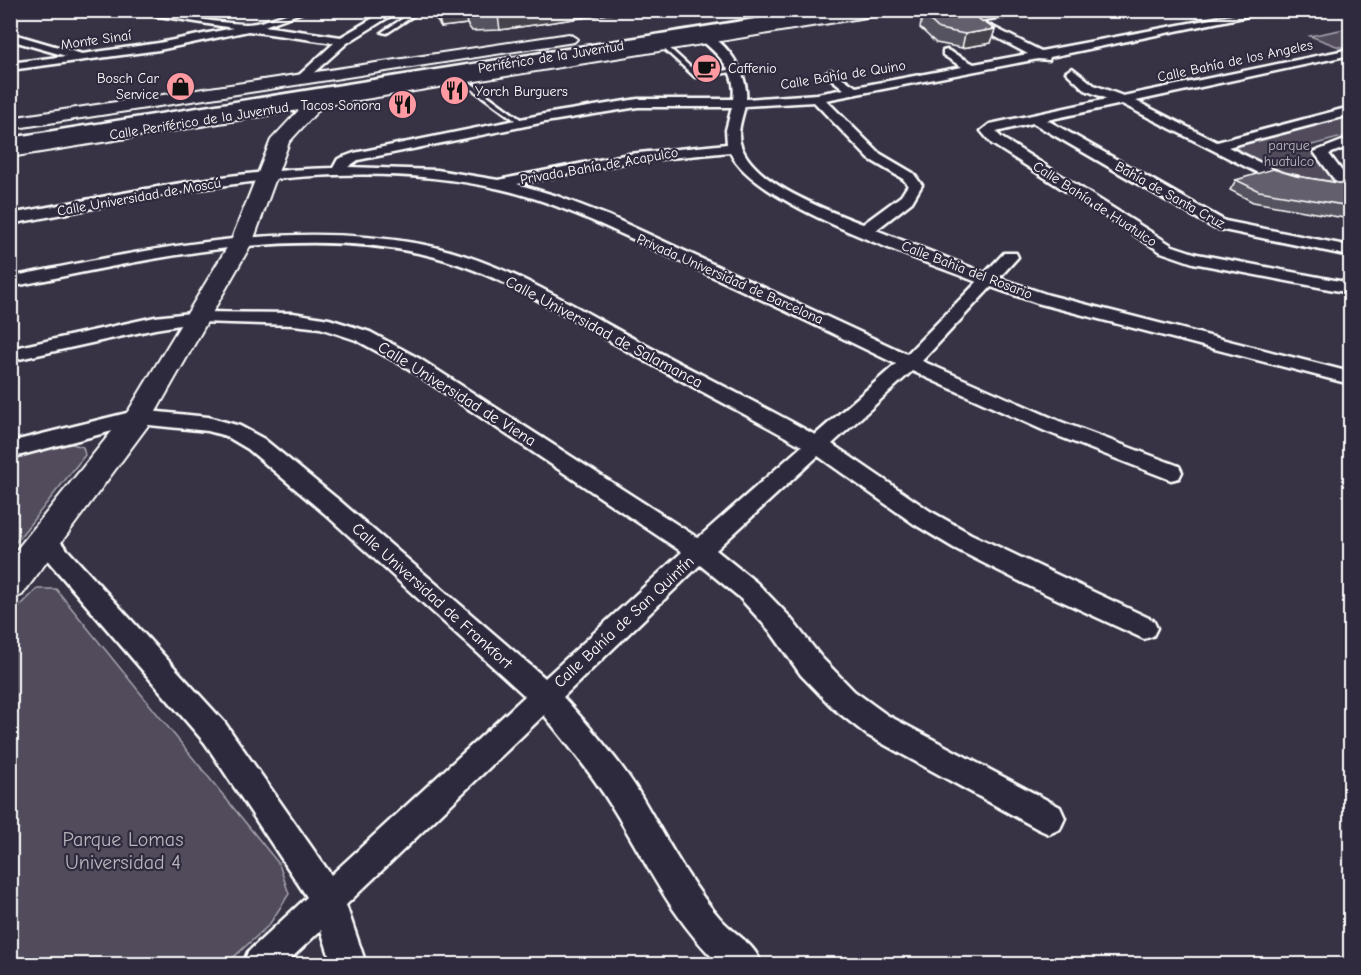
<svg xmlns="http://www.w3.org/2000/svg" width="1361" height="975" font-family="'Comic Neue',sans-serif">
  <style>
    .green { fill: #514c5c; stroke: #a8a6ae; stroke-width: 1.5 }
    .lines { fill: none; stroke-linecap: round; stroke-linejoin: round }
    .lane-casing { stroke: #fff; stroke-width: 5 }
    .street-casing { stroke: #fff; stroke-width: 5 }
    .secondary-casing { stroke: #fff; stroke-width: 4 }
    .highway-casing { stroke: #fff; stroke-width: 5 }
    .lane { fill: #2f2a3d; fill-rule: evenodd }
    .street { fill: #2f2a3d; fill-rule: evenodd }
    .secondary { fill: #2f2a3d; fill-rule: evenodd }
    .highway { fill: #2f2a3d; fill-rule: evenodd }
    .wall { fill: #55525e; stroke: #fff; stroke-width: 1.5 }
    .shaded-wall { fill: #45424c; stroke: #fff; stroke-width: 1.5 }
    .building { fill: #635f6d; stroke: #fff; stroke-width: 1.5 }
    .labels { text-anchor: middle; dominant-baseline: central; stroke-width: 4.5; stroke-linejoin: round; paint-order: stroke }
    .far-street-label { font-size: 14px; fill: #fff; stroke: #2f2a3d }
    .far-poi-label { font-size: 14px; fill: #fff; stroke: #2f2a3d; text-anchor: start }
    .far-park-label { font-size: 14px; fill: #b9b7be; stroke: #2f2a3d }
    .street-label { font-size: 16px; fill: #fff; stroke: #2f2a3d }
    .near-park-label { font-size: 20px; fill: #b9b7be; stroke: #2f2a3d }
  </style>
  <rect width="100%" height="100%" fill="#373345"/>
  <filter id="ink" filterUnits="userSpaceOnUse"><feTurbulence type="fractalNoise" baseFrequency=".0167" numOctaves="2"/><feDisplacementMap in="SourceGraphic" scale="12" xChannelSelector="R" yChannelSelector="G"/><feConvolveMatrix kernelMatrix="1 2 1 2 8 2 1 2 1" color-interpolation-filters="sRGB"/></filter>
  <g filter="url(#ink)">
    <g class="green">
      <polygon points="1350,28 1350,47 1339,47 1310,36"/>
      <polygon points="1350,116 1350,135 1312,145 1310,148 1332,179 1329,181 1284,174 1234,147"/>
      <polygon points="69,443 83,447 85,455 11,548 11,457"/>
      <polygon points="37,589 56,589 279,864 289,894 269,925 226,964 11,964 11,615"/>
    </g>
    <g class="lines">
      <defs>
        <g id="lane">
          <polygon points="416,10 422,10 387,33 382,32"/>
          <polygon points="1033,10 1048,10 971,22 969,21"/>
          <polygon points="662,45 666,45 698,74 737,69 740,71 695,77 662,47"/>
          <polygon points="460,78 464,78 523,121 523,123 519,123 460,80"/>
        </g>
        <g id="street">
          <path d="M122 10C164 10 205 23 246 24 267 24 287 10 309 10L264 26 341 37 387 10H400L347 43 301 84 295 80 297 77 334 43 248 31 159 50 10 70V63L66 56 10 40V33L82 54 159 43 233 28Z"/>
          <path d="M945 10H959L1041 51 1248 12 1253 15 1050 57 1049 60 1038 59 826 100 879 153 913 173 922 185 912 202 876 230 985 273 1004 253H1016L1018 257 999 278 1049 295 1350 372V384L1037 303 991 287 922 361 1059 421 1179 466 1182 472 1179 478 1171 480 1045 431 912 371 832 444 930 511 971 534 1153 620 1157 628 1153 636 1144 639 1031 587 954 548 914 524 818 456 716 550 757 583 788 615 821 657 854 691 887 715 1060 807 1065 818 1060 829 1049 834 1038 829 867 735 834 709 801 675 770 631 739 597 700 565 563 697C588 725 614 754 635 786 662 830 685 877 719 917 733 934 755 943 761 964H719C670 917 647 863 612 807 592 774 568 745 544 715L346 905 366 964H332L321 930 285 964H243L248 952 307 897 205 743 37 548 33 541 37 534 45 531 53 534 225 723 331 875 525 696 324 513 248 449 226 436 208 431 139 424 10 458V442L139 410 208 417 240 426 264 439 340 501 545 678 682 552 406 367 356 340 320 328 293 325 199 322 155 329 10 361V349L155 317 199 312 293 313 329 319 370 332 420 359 698 538 802 446C746 414 688 385 631 353 565 316 498 271 423 254 287 224 144 261 10 287V277C145 250 282 219 420 244 502 259 574 307 647 346 703 376 760 404 815 435L896 364C822 328 748 293 673 258 617 232 561 203 500 189 338 152 170 194 10 224V214C117 195 225 170 333 168L338 159 354 153 545 114 638 99H733C738 70 716 52 695 35L694 33 699 30C724 38 749 72 746 99L817 94 844 89 825 74 831 70 856 87 962 67 943 55V51L947 50 974 64 1028 54ZM814 102 869 159 903 179 908 185 901 196 863 224C827 210 752 184 740 143 737 131 742 118 745 106ZM638 107H732L726 130 727 144 629 154 498 180 437 170 348 167 358 160 545 122ZM730 152C754 205 920 259 977 282L907 354 609 216 557 196 517 184 629 162Z"/>
          <polygon points="1350,49 1350,55 1136,101 1217,142 1350,107 1350,115 1228,147 1281,173 1298,177 1300,180 1293,184 1272,180 1122,104 1047,120 1225,221 1350,246 1350,256 1214,228 1033,123 996,132 1002,138 1173,246 1197,254 1350,283 1350,293 1193,263 1161,252 992,144 981,131 990,124 1107,99 1085,90 1066,72 1072,68 1094,85 1123,96"/>
          <polygon points="1350,138 1350,146 1329,154 1350,182 1350,195 1345,194 1314,152"/>
        </g>
        <g id="secondary">
          <polygon points="855,10 892,10 885,14 322,106 289,142 253,241 149,424 22,595 10,600 10,558 129,410 231,241 271,140 299,110 10,157 10,145 308,98 311,93 317,92 324,95"/>
          <polygon points="569,34 577,39 574,42 10,129 10,118"/>
        </g>
        <polygon id="highway" points="811,10 849,10 842,14 10,150 10,138"/>
      </defs>
      <use href="#lane" class="lane-casing"/>
      <use href="#street" class="street-casing"/>
      <use href="#secondary" class="secondary-casing"/>
      <use href="#highway" class="highway-casing"/>
      <use href="#lane" class="lane"/>
      <use href="#street" class="street"/>
      <use href="#secondary" class="secondary"/>
      <use href="#highway" class="highway"/>
    </g>
    <g class="wall">
      <polygon points="432,10 635,10 500,30 472,31 467,24 441,27 432,13"/>
      <polygon points="923,14 995,29 991,43 962,48 936,43 920,28"/>
      <polygon points="1296,176 1350,185 1350,219 1253,202 1230,190 1236,180"/>
    </g>
    <g class="shaded-wall">
      <polygon points="464,10 467,24 441,27 438,14"/>
      <polygon points="540,10 635,10 500,30 498,16"/>
      <polygon points="995,29 991,43 962,48 965,34"/>
    </g>
    <g class="building">
      <polygon points="436,10 462,10 438,14"/>
      <polygon points="464,10 540,10 498,16 470,18"/>
      <polygon points="944,10 964,10 995,29 965,34 939,29 923,14"/>
      <polygon points="1273,169 1296,176 1350,185 1350,206 1259,191 1236,180"/>
    </g>
  </g>
  <defs>
    <symbol id="cafe-disc" viewBox="-11 -11 22 22"><circle r="9.5" fill="#ff9aa2" stroke="#2f2a3d"/><path d="M-5.5-4.5H6V0H3Q3 3.5 0 3.5H-2.5Q-5.5 3.5-5.5 0ZM3-3.2v2h1.7v-2ZM-6 4.5H4V6H-6Z" fill="#111"/></symbol>
    <symbol id="shop-disc" viewBox="-11 -11 22 22"><circle r="9.5" fill="#ff9aa2" stroke="#2f2a3d"/><path d="M-5-2.5h2.3a2.7 3.5 0 0 1 5.4 0H5L5.5 6h-11ZM-1.5-2.5h3a1.5 2.3 0 0 0-3 0Z" fill="#111"/></symbol>
    <symbol id="restaurant-disc" viewBox="-11 -11 22 22"><circle r="9.5" fill="#ff9aa2" stroke="#2f2a3d"/><path d="M-5-6h1v4h1v-4h1v4h1v-4h1v5L-1.5 .5V6h-2V.5L-5-1ZM5-6V6H3V1.5H1.5Q1.5-4 5-6Z" fill="#111"/></symbol>
  </defs>
  <g fill-rule="evenodd">
    <use href="#cafe-disc" x="690" y="52" width="33" height="33"/>
    <use href="#shop-disc" x="164" y="70" width="33" height="33"/>
    <use href="#restaurant-disc" x="438" y="74" width="33" height="33"/>
    <use href="#restaurant-disc" x="386" y="88" width="33" height="33"/>
  </g>
  <g class="labels">
    <g class="far-street-label">
      <text transform="translate(96 40) rotate(-8)">Monte Sinaí</text>
      <text transform="translate(551 57) rotate(-9)">Periférico de la Juventud</text>
      <text transform="translate(1235 61) rotate(-12)">Calle Bahía de los Angeles</text>
      <text transform="translate(843 75) rotate(-9)">Calle Bahía de Quino</text>
      <text transform="translate(199 121) rotate(-9)">Calle Periférico de la Juventud</text>
      <text transform="translate(599 166) rotate(-10)">Privada Bahía de Acapulco</text>
      <text transform="translate(1170 195) rotate(29)">Bahía de Santa Cruz</text>
      <text transform="translate(139 197) rotate(-10)">Calle Universidad de Moscú</text>
      <text transform="translate(1095 204) rotate(33)">Calle Bahía de Huatulco</text>
      <text transform="translate(967 270) rotate(21)">Calle Bahia del Rosario</text>
      <text transform="translate(730 279) rotate(24)">Privada Universidad de Barcelona</text>
    </g>
    <g class="far-poi-label">
      <text x="728" y="68">Caffenio</text>
      <text x="159" y="78" text-anchor="end">Bosch Car<tspan x="159" dy="16">Service</tspan></text>
      <text x="475" y="91">Yorch Burguers</text>
      <text x="381" y="105" text-anchor="end">Tacos Sonora</text>
    </g>
    <g class="far-park-label">
      <text x="1289" y="145">parque<tspan x="1289" dy="16">huatulco</tspan></text>
    </g>
    <g class="street-label">
      <text transform="translate(604 332) rotate(28)">Calle Universidad de Salamanca</text>
      <text transform="translate(457 394) rotate(32)">Calle Universidad de Viena</text>
      <text transform="translate(432 596) rotate(42)">Calle Universidad de Frankfort</text>
      <text transform="translate(624 622) rotate(-43)">Calle Bahía de San Quintín</text>
    </g>
    <g class="near-park-label">
      <text x="123" y="839">Parque Lomas<tspan x="123" dy="23">Universidad 4</tspan></text>
    </g>
  </g>
  <rect width="1361" height="975" fill="none" stroke="#2f2a3d" stroke-width="36"/>
  <rect x="18" y="18" width="1325" height="939" fill="none" stroke="#fff" stroke-width="2" filter="url(#ink)"/>
</svg>
